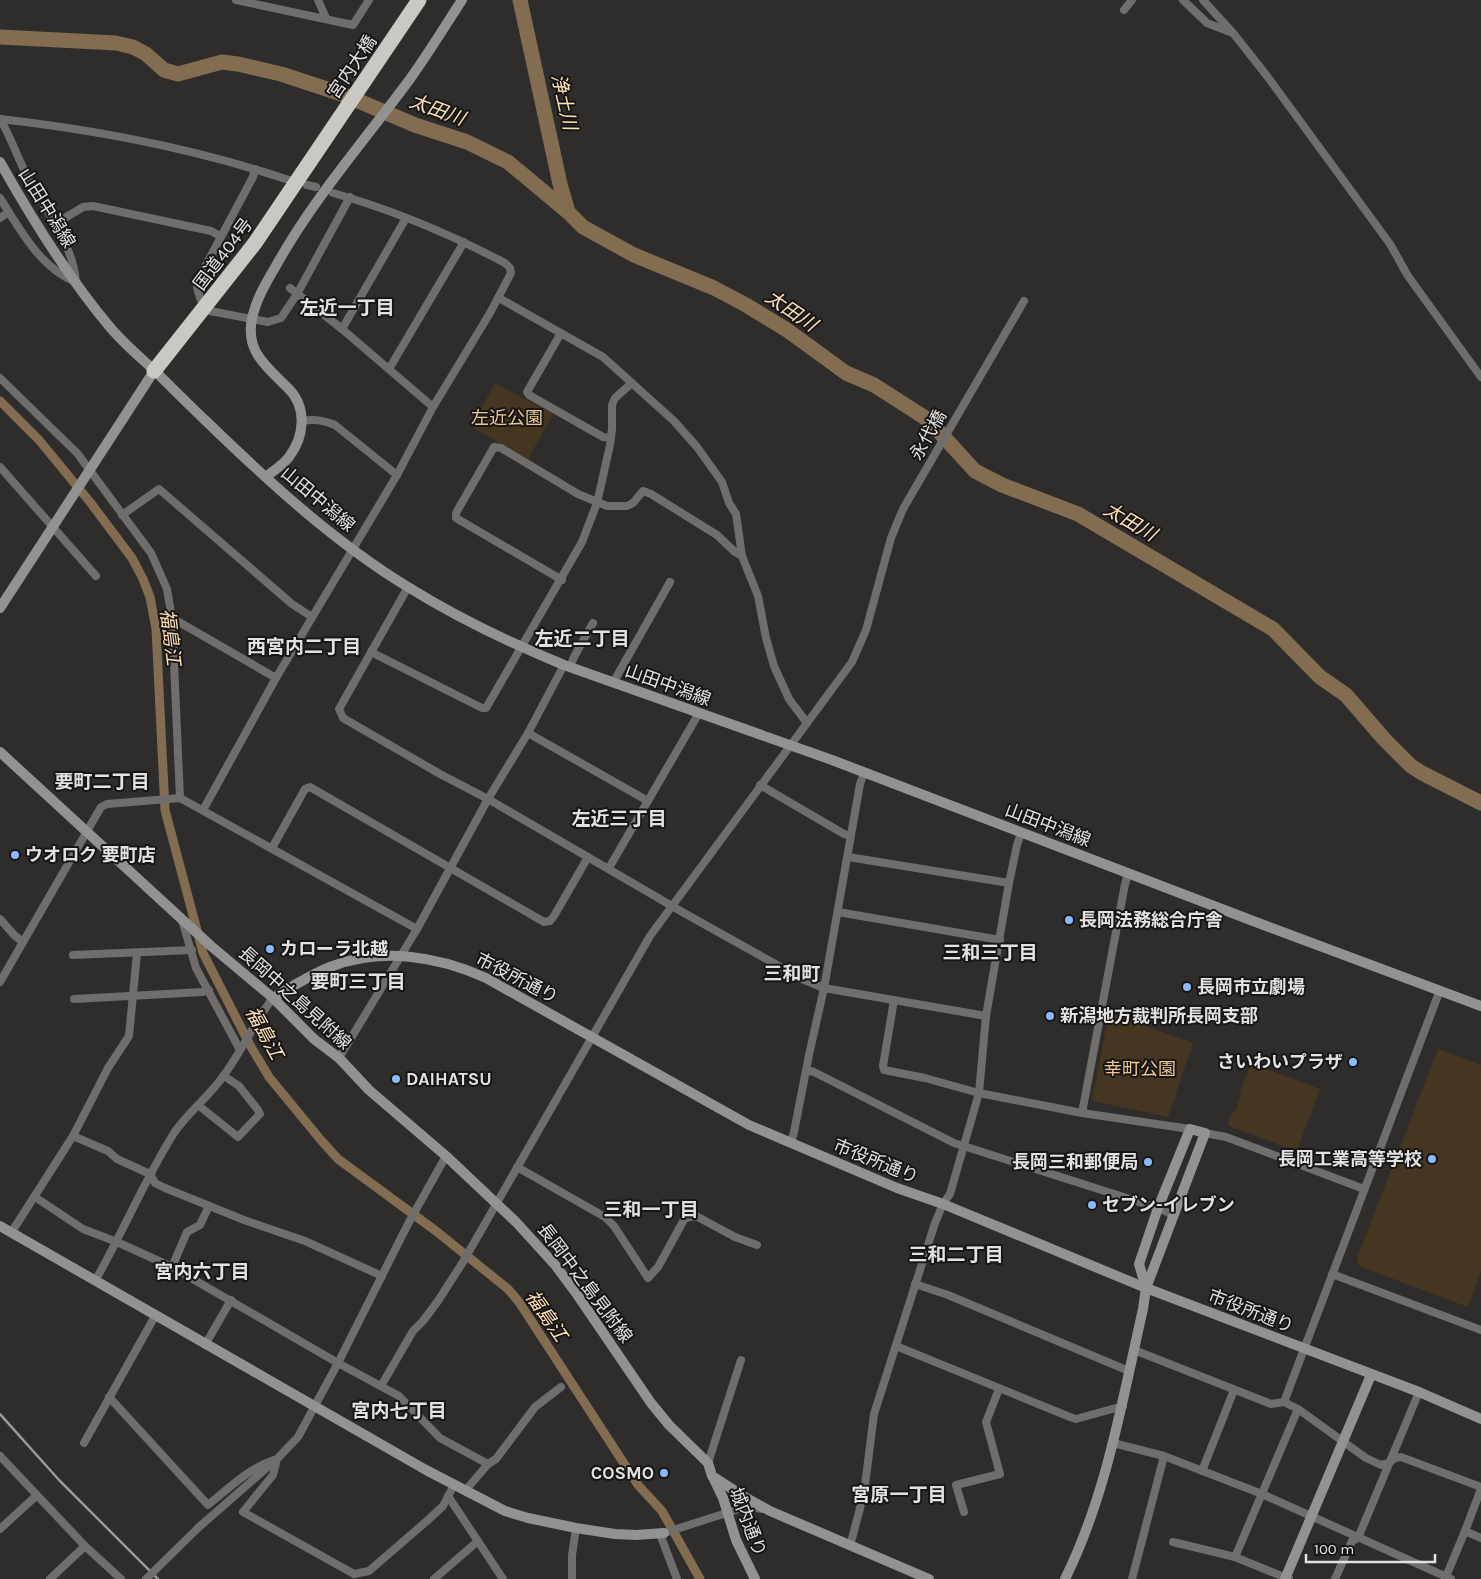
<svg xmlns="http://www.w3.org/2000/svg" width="1481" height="1579" font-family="Karla,'Noto Sans JP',sans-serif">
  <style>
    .green { fill: #443621 }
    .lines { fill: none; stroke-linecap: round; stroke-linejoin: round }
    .canal { stroke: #826d51; stroke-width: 9 }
    .river { stroke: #826d51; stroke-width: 15 }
    .street { stroke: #6f6e6d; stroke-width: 8 }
    .secondary { stroke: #949290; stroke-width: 10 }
    .highway { stroke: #cac8c4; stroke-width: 15 }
    .rail { stroke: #9b9997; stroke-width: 2.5 }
    .street-bridge { stroke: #6f6e6d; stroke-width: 8 }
    .poi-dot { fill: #8abafc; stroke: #171615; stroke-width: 2 }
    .labels { text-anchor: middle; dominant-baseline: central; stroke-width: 4; stroke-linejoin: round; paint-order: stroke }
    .street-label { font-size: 18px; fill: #e3e2e0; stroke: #171615 }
    .park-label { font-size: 18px; fill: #ebc793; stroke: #171615 }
    .poi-label { font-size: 18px; font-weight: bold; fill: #e3e2e0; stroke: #171615; text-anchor: start }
    .water-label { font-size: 19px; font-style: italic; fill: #fde0b6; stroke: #171615 }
    .neighbourhood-label { font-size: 19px; font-weight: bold; fill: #e3e2e0; stroke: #171615 }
  </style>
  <rect width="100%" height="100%" fill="#2f2d2b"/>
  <g class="green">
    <polygon points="495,383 553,414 528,459 473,428 473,424"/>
    <polygon points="1109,1013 1193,1043 1168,1117 1092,1101"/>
    <polygon points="1438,1049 1481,1065 1481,1271 1468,1307 1359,1266 1357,1258"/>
    <polygon points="1251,1063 1320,1089 1298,1148 1294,1150 1229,1126 1228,1123 1232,1112 1235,1112 1241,1095 1239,1094"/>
  </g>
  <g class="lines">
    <polyline class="canal" points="0,401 39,440 90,502 132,558 143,579 150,597 156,629 165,810 203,953 250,1045 269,1077 320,1139 338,1159 436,1231 508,1289 519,1302 638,1485 662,1511 700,1579"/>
    <g class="river">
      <polyline points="520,0 560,184 568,212"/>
      <polyline points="0,37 116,43 133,47 146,54 164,70 178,74 222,62 238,64 281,74 342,94 415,125 467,142 508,162 568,212 583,227 634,255 714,288 746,305 787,330 846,373 874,385 924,417 932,424 975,471 1002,485 1078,514 1273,629 1320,677 1346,695 1384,739 1411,766 1422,773 1481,803"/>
    </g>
    <g class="street">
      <polyline points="236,0 353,25 369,0"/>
      <polyline points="318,0 326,18"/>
      <polyline points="1183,0 1207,23 1230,32"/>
      <polyline points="1203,0 1233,33 1267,76 1390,244 1408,276 1481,377"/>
      <polyline points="1124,10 1132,0"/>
      <path d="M0 119C11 137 18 159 28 178 46 211 73 244 76 282 40 268 20 229 0 198"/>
      <path d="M0 119C98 130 196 149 289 180"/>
      <polyline points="255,169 253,177 199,278 197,287 200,298 205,308 210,311 268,322 281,318 297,294 350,197"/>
      <polyline points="307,185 316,187"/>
      <polyline points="0,218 9,212"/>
      <polyline points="55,224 83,207 93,206 211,231 220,236"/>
      <polyline points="290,288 342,329 433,407"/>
      <polyline points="499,298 603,357 613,366 674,421 697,447 722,482 729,503 736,514 742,556 758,596 766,638 774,666 789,699 807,723"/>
      <polyline points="342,329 406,218"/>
      <polyline points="561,333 527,392 529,395 603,437 611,438"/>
      <polyline points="389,369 464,242"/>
      <polyline points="0,378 77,453 151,553 167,589 172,618 180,798"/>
      <path d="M302 421C315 419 323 420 335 425L397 475"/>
      <polyline points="0,467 96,576"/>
      <polyline points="122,515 159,489 292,604 312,617"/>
      <polyline points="562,580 456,518 456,513 494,447 501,448 578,494 607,506 627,506 633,503 643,491 651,494 717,535 735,552 742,556"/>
      <polyline points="408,587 339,709 343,718 440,774 488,799 684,913 804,980 824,988 986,1016"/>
      <polyline points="172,618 276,678"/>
      <polyline points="371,652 482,708 486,708 582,542 597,503 610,445 612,429 612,405 615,398 632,383"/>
      <polyline points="570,667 574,657 593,623"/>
      <polyline points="613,683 670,582"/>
      <polyline points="528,733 648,801"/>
      <polyline points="760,785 844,834 851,836"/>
      <path d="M203 810 276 678 397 475 433 407 490 313 511 273 510 268 505 263C450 234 393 210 333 193"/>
      <polyline points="272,848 305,789 310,787 544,922 550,921 554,916 588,857"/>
      <polyline points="848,857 1009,883"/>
      <polyline points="609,868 699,713"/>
      <polyline points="838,912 1000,940"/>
      <polyline points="0,919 14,935 23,942"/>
      <polyline points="182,920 196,968 240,1050"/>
      <polyline points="73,955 192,950"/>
      <polyline points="0,982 101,807 107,804 180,798 417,929"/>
      <polyline points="74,999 203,992 209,990"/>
      <polyline points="894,1000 883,1066 884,1070 925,1078 979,1093 1082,1113 1190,1129"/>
      <polyline points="339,1058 417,929 488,799 528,733 564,665"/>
      <polyline points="806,1070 814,1072 954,1143 1158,1208 1173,1215"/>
      <polyline points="198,1105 238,1137 257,1117 260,1114 258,1110 239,1086 224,1076"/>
      <polyline points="1082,1113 1125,884 1128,874"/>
      <polyline points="1205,1133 1226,1137 1364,1189"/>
      <polyline points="73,1136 108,1151 117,1159 150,1174 155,1183 165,1188 244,1220 305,1241 382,1276"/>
      <polyline points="791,1142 794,1132 809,1055 824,988 860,784 864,773"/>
      <polyline points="517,1167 605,1217 614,1226 648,1278 658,1267 685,1218 696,1216 735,1237 757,1245"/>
      <polyline points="35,1197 83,1229 117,1242 172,1267 338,1363 399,1396 440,1438 488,1464"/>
      <polyline points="11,1233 73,1136 108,1068 129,1036 137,953"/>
      <polyline points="172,1267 187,1232 200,1225 209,1206"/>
      <polyline points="1332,1274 1481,1330"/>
      <path d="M95 1281C123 1232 144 1181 174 1133 188 1112 210 1096 224 1075 242 1051 254 1022 273 998"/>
      <polyline points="915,1284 948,1295 1129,1371"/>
      <polyline points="205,1345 231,1300"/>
      <polyline points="896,1346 1070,1417 1076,1419 1123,1406"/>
      <polyline points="1134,1350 1271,1404 1284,1402 1298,1409 1366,1458 1381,1465 1389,1463 1395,1458 1401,1457 1481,1487"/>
      <polyline points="381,1386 413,1331 423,1321 438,1301 463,1262 650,936 852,662 866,630 891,538 903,509 1024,301"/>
      <path d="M109 1397 208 1505C228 1489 249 1468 274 1460"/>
      <polyline points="1284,1402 1440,990"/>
      <polyline points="84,1443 155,1316"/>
      <polyline points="1113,1443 1164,1456 1262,1494 1451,1579"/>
      <polyline points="0,1456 85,1546 121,1579"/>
      <polyline points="277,1459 273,1475 243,1512 354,1574 369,1571 428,1520 443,1506 454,1485"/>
      <polyline points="708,1463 741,1360"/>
      <polyline points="1202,1471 1234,1390"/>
      <polyline points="465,1491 488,1464 496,1459 535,1407 561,1387"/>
      <polyline points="448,1496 503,1579"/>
      <polyline points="964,1512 956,1485 1000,1474 986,1422 999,1389"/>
      <polyline points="199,1527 277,1459 298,1437 338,1363 409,1222 446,1156"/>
      <polyline points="0,1529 36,1496"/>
      <polyline points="1465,1531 1481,1538"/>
      <polyline points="664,1533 739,1509 747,1507 763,1509"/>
      <polyline points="660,1534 677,1579"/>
      <polyline points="1173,1542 1235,1557 1289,1579"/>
      <polyline points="850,1546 864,1493 874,1414 935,1223 943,1204 950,1194 979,1093 986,1016 1009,883 1017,845 1021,833"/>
      <polyline points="1235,1557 1298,1409"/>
      <polyline points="50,1579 85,1546"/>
      <polyline points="434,1579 478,1541"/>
      <polyline points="572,1579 572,1555 576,1528"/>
      <polyline points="1132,1579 1164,1456"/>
      <polyline points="1335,1579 1352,1541 1358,1538 1419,1392"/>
      <polyline points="1445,1579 1465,1531 1481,1489"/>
    </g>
    <g class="secondary">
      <path d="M0 162C32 219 67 276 109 326 123 343 140 357 156 372 172 388 189 405 206 421 268 481 334 542 408 587 458 618 510 643 564 665L832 760 1261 924 1481 1006"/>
      <path d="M266 477C273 471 283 465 289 457 304 437 308 408 288 388 268 368 245 352 252 319 256 299 267 281 277 264 314 198 365 140 410 79 428 54 445 26 462 0"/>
      <polyline points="0,608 154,371"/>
      <polyline points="0,752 211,946 273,998 314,1039 339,1058 369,1090 446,1156 516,1222 556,1266 576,1293 651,1403 669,1425 708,1463 712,1476 743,1496 770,1511 929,1579"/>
      <path d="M273 998C291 987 310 975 330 967 381 947 438 956 486 978L749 1125 897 1188 943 1204 1146 1288 1419 1392 1481 1419"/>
      <polyline points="0,1226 426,1470 505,1511 528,1518 576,1528 615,1534 636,1535 664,1533"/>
      <polyline points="713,1477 723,1498 736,1540 755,1579"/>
      <path d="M1065 1579C1107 1494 1122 1401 1143 1309L1146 1288 1205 1133 1190 1129 1158 1208 1139 1264 1146 1288"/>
      <polyline points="1285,1579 1371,1375"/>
    </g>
    <polyline class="highway" points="154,371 255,243 419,0"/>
    <polyline class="rail" points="0,1414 59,1480 158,1579"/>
    <polyline class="street-bridge" points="146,1579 199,1527"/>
  </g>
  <g class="poi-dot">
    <circle cx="15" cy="855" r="5"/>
    <circle cx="1069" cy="920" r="5"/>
    <circle cx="270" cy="949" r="5"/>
    <circle cx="1187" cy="987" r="5"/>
    <circle cx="1050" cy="1016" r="5"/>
    <circle cx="1353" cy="1062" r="5"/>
    <circle cx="396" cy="1079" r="5"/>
    <circle cx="1432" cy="1159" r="5"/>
    <circle cx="1148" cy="1162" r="5"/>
    <circle cx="1092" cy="1205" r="5"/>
    <circle cx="664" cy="1473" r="5"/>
  </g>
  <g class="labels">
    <g class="street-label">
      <text transform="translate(352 67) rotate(-56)">宮内大橋</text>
      <text transform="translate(47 208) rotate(58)">山田中潟線</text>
      <text transform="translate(223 254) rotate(-53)">国道404号</text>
      <text transform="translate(928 435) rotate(-60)">永代橋</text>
      <text transform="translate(318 499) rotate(40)">山田中潟線</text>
      <text transform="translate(668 685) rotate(20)">山田中潟線</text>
      <text transform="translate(1048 825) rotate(21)">山田中潟線</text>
      <text transform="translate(517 978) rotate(27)">市役所通り</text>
      <text transform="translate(295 998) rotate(42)">長岡中之島見附線</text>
      <text transform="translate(876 1161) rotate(22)">市役所通り</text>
      <text transform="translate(585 1283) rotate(53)">長岡中之島見附線</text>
      <text transform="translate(1251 1311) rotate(21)">市役所通り</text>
      <text transform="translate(748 1522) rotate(69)">城内通り</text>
    </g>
    <g class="park-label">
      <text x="507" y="418">左近公園</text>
      <text x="1140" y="1069">幸町公園</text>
    </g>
    <g class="poi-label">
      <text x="25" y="855">ウオロク 要町店</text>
      <text x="1079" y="920">長岡法務総合庁舎</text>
      <text x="280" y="949">カローラ北越</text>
      <text x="1197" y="987">長岡市立劇場</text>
      <text x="1060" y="1016">新潟地方裁判所長岡支部</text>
      <text x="1343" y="1062" text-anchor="end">さいわいプラザ</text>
      <text x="406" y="1079">DAIHATSU</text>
      <text x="1422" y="1159" text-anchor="end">長岡工業高等学校</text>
      <text x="1138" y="1162" text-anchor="end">長岡三和郵便局</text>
      <text x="1102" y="1205">セブン-イレブン</text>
      <text x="654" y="1473" text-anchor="end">COSMO</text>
    </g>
    <g class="water-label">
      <text transform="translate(564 102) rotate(77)">浄土川</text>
      <text transform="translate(437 110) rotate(20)">太田川</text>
      <text transform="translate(791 311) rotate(34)">太田川</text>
      <text transform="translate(1130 522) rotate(30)">太田川</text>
      <text transform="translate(170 637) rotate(83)">福島江</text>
      <text transform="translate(264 1033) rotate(61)">福島江</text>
      <text transform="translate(546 1316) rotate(55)">福島江</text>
    </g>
    <g class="neighbourhood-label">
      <text x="347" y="308">左近一丁目</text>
      <text x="582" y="639">左近二丁目</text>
      <text x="304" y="647">西宮内二丁目</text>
      <text x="102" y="782">要町二丁目</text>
      <text x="619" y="819">左近三丁目</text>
      <text x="990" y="953">三和三丁目</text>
      <text x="792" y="974">三和町</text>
      <text x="358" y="982">要町三丁目</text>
      <text x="651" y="1210">三和一丁目</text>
      <text x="956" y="1255">三和二丁目</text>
      <text x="202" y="1272">宮内六丁目</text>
      <text x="399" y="1411">宮内七丁目</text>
      <text x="899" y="1495">宮原一丁目</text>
    </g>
  </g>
  <path d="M1306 1554v8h129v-8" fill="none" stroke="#e3e2e0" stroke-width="2.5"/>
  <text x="1314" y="1554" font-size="15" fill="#e3e2e0" stroke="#171615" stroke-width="4" paint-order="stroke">100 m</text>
</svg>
